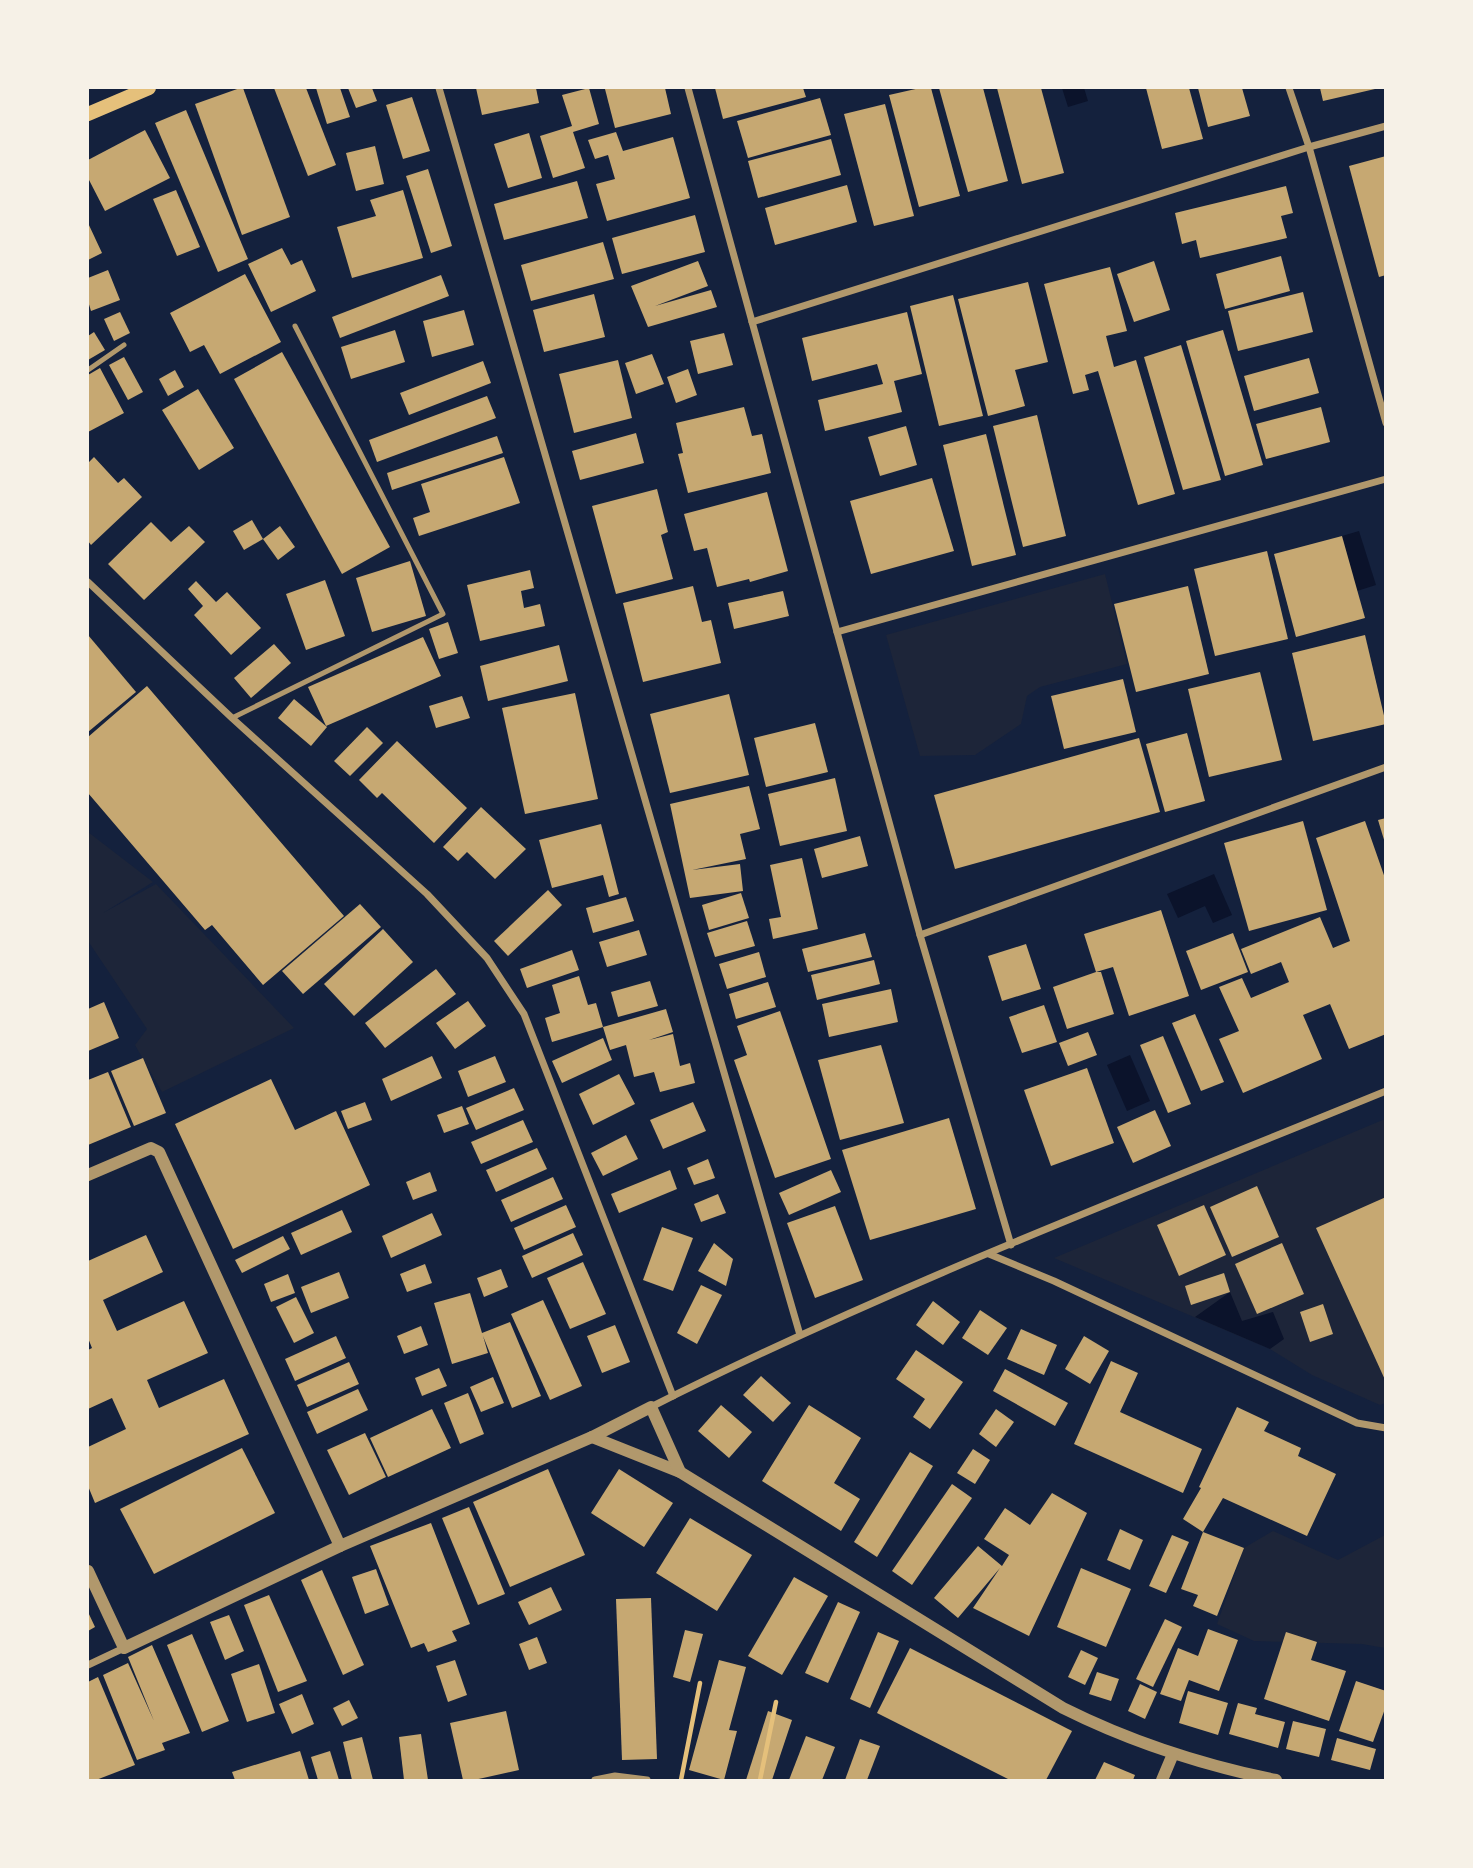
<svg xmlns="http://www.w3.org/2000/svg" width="1473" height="1868" font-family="'PT Sans',sans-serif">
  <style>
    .green { fill: #1d2539 }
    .water { fill: #0b132b }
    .building { fill: #c6a872 }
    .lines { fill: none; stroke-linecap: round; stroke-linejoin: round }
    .path { stroke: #e5c07b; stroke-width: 4.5 }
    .service { stroke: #b1986c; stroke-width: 5 }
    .minor { stroke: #b1986c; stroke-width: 7 }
    .tertiary { stroke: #b1986c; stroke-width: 12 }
    .secondary { stroke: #e5c07b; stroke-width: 14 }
  </style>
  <rect width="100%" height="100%" fill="#14213d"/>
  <g class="green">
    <polygon points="1105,574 1127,664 1040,687 1027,696 1021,724 975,755 920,756 886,635"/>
    <polygon points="88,832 153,882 103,913 156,884 294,1028 162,1092 135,1045 147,1029 88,941"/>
    <polygon points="1385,1119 1385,1403 1380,1405 1312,1375 1270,1349 1054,1258"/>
    <polygon points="1273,1531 1338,1560 1385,1535 1385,1648 1362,1644 1254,1641 1217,1624 1244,1548"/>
  </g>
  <g class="water">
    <polygon points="1062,88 1084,88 1088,101 1068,107"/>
    <polygon points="1359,531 1376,585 1357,591 1342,536"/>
    <polygon points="1214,874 1232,915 1213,923 1205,906 1178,918 1167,894"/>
    <polygon points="1130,1055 1150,1101 1127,1111 1107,1065"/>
    <polygon points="1230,1292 1242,1321 1273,1312 1284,1339 1270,1349 1195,1317"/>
  </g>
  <g class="building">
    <polygon points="240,88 243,88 290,217 242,235 195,104"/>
    <polygon points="274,88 306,88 336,165 308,176"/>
    <polygon points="316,88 340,88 350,117 327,124"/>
    <polygon points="348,88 372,88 377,101 356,108"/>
    <polygon points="476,88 536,88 539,103 482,115"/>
    <polygon points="589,88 599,124 573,132 585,168 553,178 540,136 572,126 562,95"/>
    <polygon points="611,88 665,88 671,114 615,128 605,89"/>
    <polygon points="715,88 803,88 806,97 723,119"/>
    <polygon points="920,88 931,88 960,196 919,207 889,95"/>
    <polygon points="939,88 983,88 1008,181 968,192"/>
    <polygon points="997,88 1041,88 1064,173 1022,184"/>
    <polygon points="1146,88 1189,88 1203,139 1162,149"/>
    <polygon points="1198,88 1242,88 1250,116 1208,127"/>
    <polygon points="1320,88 1375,88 1375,89 1323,101"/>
    <polygon points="412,97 430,151 403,159 386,105"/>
    <polygon points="820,98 831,135 748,158 737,121"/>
    <polygon points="885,104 914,216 874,226 844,114"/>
    <polygon points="186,110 248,259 218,272 155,123"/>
    <polygon points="145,130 170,178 105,211 88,178 88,160"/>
    <polygon points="616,132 623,151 673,137 690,198 607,221 596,184 615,179 608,155 595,159 588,140"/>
    <polygon points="529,133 542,178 508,188 494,144"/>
    <polygon points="831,139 841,175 758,198 748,161"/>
    <polygon points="375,146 384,184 356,191 346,153"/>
    <polygon points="1386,156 1386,275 1379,277 1349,166"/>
    <polygon points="428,169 452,246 431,253 406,176"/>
    <polygon points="577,181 588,218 504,240 494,204"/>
    <polygon points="847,185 857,222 775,245 765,208"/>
    <polygon points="1286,186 1293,213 1281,216 1287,238 1200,258 1196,240 1182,244 1175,213"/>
    <polygon points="176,190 200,247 177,256 153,199"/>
    <polygon points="403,190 423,258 352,278 337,227 376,216 370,200"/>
    <polygon points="695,215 705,252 622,274 612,238"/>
    <polygon points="88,223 102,253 88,260"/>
    <polygon points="603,242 614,279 531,301 521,265"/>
    <polygon points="282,248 291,265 302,260 316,291 271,312 248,264"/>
    <polygon points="1281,256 1290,291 1225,309 1216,274"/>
    <polygon points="698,261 708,286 655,306 711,290 717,307 648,327 631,286"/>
    <polygon points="1154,261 1170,310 1134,322 1117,274"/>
    <polygon points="1110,267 1127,331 1106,336 1114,367 1136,360 1175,494 1138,505 1098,371 1085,375 1089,390 1073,394 1044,284"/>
    <polygon points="108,270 120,300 91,311 88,301 88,278"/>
    <polygon points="245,274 281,342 220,374 204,345 190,352 170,313"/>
    <polygon points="441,275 449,296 340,338 332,317"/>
    <polygon points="1028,282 1048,362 1015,370 1025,406 988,416 958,299"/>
    <polygon points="1303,292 1313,332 1238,351 1228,311"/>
    <polygon points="594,294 605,337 544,352 533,310"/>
    <polygon points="953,295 983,416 939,426 910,306"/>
    <polygon points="464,310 474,345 432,357 423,321"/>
    <polygon points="120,312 130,333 114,341 104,319"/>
    <polygon points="907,312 922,374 894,381 902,412 825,431 818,400 883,384 877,364 812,381 802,338"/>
    <polygon points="395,330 405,362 351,379 341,347"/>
    <polygon points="1223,330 1263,465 1225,476 1186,341"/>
    <polygon points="94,332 105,350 88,360 88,336"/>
    <polygon points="724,333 733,365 698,374 690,341"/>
    <polygon points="1181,345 1221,480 1183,490 1144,357"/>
    <polygon points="282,352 390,547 342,574 234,379"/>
    <polygon points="652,354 664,384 636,394 625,363"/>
    <polygon points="124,357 143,392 128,400 109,365"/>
    <polygon points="1309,358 1319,393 1254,411 1244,376"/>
    <polygon points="618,360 632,418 574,433 559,374"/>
    <polygon points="483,361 491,383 409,415 400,393"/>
    <polygon points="100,368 124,413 88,432 88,375"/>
    <polygon points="688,369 697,395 676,403 667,377"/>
    <polygon points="175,370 184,387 168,396 159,379"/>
    <polygon points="198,389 234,448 199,470 162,410"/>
    <polygon points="487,396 496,418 377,462 369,440"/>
    <polygon points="744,407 752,436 762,434 771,473 688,493 678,454 683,453 676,423"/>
    <polygon points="1321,407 1330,442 1266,459 1256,424"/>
    <polygon points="1037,415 1066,536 1023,547 993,426"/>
    <polygon points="906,426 917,465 880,476 868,437"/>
    <polygon points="636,433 644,463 580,480 572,451"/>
    <polygon points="986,434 1016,555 972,566 943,445"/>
    <polygon points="497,436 503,453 392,490 387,473"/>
    <polygon points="94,457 118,483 124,478 142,497 91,545 88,541 88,463"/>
    <polygon points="504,457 520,503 419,536 413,518 430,512 421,484"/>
    <polygon points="932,478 954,551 871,574 850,501"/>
    <polygon points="657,489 668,532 661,535 673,579 616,594 592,506"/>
    <polygon points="767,492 788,571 750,582 749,579 717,587 707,548 694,551 684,514"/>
    <polygon points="252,520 263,539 244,550 233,531"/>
    <polygon points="151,522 171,542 189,526 205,542 144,600 108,564"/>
    <polygon points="280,526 295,547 278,560 263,539"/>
    <polygon points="1342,536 1365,618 1296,637 1274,554"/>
    <polygon points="1267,551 1288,639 1215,656 1194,569"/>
    <polygon points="410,561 426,616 372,632 356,578"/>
    <polygon points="530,570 534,588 521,591 524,608 540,604 545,626 480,641 467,585"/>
    <polygon points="325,580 345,636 306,650 286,594"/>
    <polygon points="196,581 216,602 227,592 261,628 231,655 194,615 203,606 188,589"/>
    <polygon points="693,586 702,622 711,620 721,663 643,682 623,603"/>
    <polygon points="1188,586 1209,674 1136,692 1114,604"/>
    <polygon points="783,591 789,616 734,629 728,603"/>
    <polygon points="448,622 458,653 439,659 429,629"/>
    <polygon points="88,635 136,692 88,732"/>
    <polygon points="1365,635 1386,724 1313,741 1292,653"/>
    <polygon points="423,637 441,676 326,726 308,687"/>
    <polygon points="274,644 291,663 251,698 234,678"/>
    <polygon points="559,645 568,681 488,701 480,666"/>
    <polygon points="1260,672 1282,760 1209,777 1188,689"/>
    <polygon points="1123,679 1136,732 1064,749 1051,696"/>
    <polygon points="147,686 344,916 263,985 212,925 205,930 88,793 88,737"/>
    <polygon points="575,693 598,799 525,814 502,708"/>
    <polygon points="729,694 749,775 670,793 650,714"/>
    <polygon points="462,696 470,718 436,728 429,706"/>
    <polygon points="294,699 327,727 311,746 278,718"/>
    <polygon points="815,723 828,772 766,787 754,738"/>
    <polygon points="367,727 383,743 350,776 334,761"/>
    <polygon points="1187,733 1205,801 1165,812 1146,744"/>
    <polygon points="1139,738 1160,812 955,869 934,795"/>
    <polygon points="397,741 467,808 434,843 382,793 377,798 359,780"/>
    <polygon points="835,778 847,831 780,846 768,794"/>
    <polygon points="749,786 760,829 740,834 746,859 692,870 740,864 743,891 690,898 670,804"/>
    <polygon points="481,807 526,849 495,879 467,852 458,861 443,847"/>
    <polygon points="1386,818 1386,843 1385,843 1378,820"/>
    <polygon points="1303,821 1327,910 1249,931 1224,843"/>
    <polygon points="1365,821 1386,881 1386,1034 1349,1049 1330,1004 1303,1015 1322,1059 1243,1093 1219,1039 1239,1031 1219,987 1242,978 1251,998 1289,982 1281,962 1251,974 1241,949 1320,917 1333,948 1350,941 1316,838"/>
    <polygon points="601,824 619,894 609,897 603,875 552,888 539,840"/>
    <polygon points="860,836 868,866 822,878 814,849"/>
    <polygon points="802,858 818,929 773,939 769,919 781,917 770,865"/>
    <polygon points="548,890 562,905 508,956 494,941"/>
    <polygon points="741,893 749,918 709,930 702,905"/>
    <polygon points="626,897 634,921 593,933 586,908"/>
    <polygon points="360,904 381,927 303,994 282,971"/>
    <polygon points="1161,910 1189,996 1129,1016 1113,967 1096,972 1084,934"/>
    <polygon points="747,921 755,946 715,957 707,933"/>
    <polygon points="383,929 413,962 354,1016 324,984"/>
    <polygon points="639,930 647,955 607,967 599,942"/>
    <polygon points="865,933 872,957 808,972 802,949"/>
    <polygon points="1233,933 1248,972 1201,990 1186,951"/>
    <polygon points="1026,944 1041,989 1002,1001 988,956"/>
    <polygon points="572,950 579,970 527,988 520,969"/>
    <polygon points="759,952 766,977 727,989 719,964"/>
    <polygon points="874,960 880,984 817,1000 811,975"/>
    <polygon points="436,969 456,994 385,1048 365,1023"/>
    <polygon points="1096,972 1101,972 1114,1014 1067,1029 1053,987"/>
    <polygon points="579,976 588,1005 596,1003 603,1027 552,1042 545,1018 560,1013 552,985"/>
    <polygon points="650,981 658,1006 618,1017 611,992"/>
    <polygon points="768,982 776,1007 736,1019 729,994"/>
    <polygon points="891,989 898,1022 829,1037 822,1004"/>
    <polygon points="468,1001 486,1026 455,1049 436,1023"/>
    <polygon points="104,1002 119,1038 88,1051 88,1009"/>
    <polygon points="1044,1005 1057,1042 1022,1053 1009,1017"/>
    <polygon points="666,1009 673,1032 649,1040 673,1034 680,1066 690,1063 695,1083 660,1092 654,1072 634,1077 626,1045 610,1050 603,1027"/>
    <polygon points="780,1011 831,1159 775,1178 734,1060 747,1055 737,1026"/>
    <polygon points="1195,1014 1224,1082 1201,1091 1172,1023"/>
    <polygon points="1088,1032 1097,1055 1068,1066 1059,1043"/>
    <polygon points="1163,1036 1191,1104 1168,1113 1140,1045"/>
    <polygon points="603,1038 612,1060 562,1083 552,1061"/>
    <polygon points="881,1045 904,1123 840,1140 818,1060"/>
    <polygon points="432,1056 442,1078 391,1101 382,1079"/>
    <polygon points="495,1056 506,1082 468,1097 458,1071"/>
    <polygon points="143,1058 166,1113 134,1126 111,1071"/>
    <polygon points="1087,1068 1114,1143 1051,1166 1024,1090"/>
    <polygon points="108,1072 131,1127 88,1145 88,1080"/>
    <polygon points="619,1074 635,1104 593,1125 579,1094"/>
    <polygon points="271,1079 295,1130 336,1111 370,1185 233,1249 175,1124"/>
    <polygon points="514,1088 524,1110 476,1130 466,1108"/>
    <polygon points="365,1102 372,1120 348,1129 341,1111"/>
    <polygon points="693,1102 706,1131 663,1149 650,1120"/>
    <polygon points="462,1106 469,1124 444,1133 437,1115"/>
    <polygon points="1155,1110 1171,1146 1133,1163 1117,1127"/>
    <polygon points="949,1118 976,1209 870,1240 842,1150"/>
    <polygon points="523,1120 533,1142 481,1164 471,1142"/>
    <polygon points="626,1135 638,1159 603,1176 591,1153"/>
    <polygon points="537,1148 547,1169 496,1192 486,1170"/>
    <polygon points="708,1159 715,1178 694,1185 687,1168"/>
    <polygon points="670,1170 677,1189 619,1213 611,1194"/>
    <polygon points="831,1170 841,1192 789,1215 779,1193"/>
    <polygon points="430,1172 437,1191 413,1200 406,1182"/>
    <polygon points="553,1177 563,1199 511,1222 501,1200"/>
    <polygon points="1257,1186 1279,1237 1232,1257 1210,1207"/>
    <polygon points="718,1194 726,1213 701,1222 694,1204"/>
    <polygon points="1386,1197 1386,1382 1316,1228"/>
    <polygon points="566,1205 576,1227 524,1250 514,1228"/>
    <polygon points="1204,1205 1226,1255 1179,1276 1157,1225"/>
    <polygon points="835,1206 863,1280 815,1298 787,1223"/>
    <polygon points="342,1210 352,1232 301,1255 291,1233"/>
    <polygon points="432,1213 442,1235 391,1258 382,1236"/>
    <polygon points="662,1227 693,1238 673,1291 643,1280"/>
    <polygon points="573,1233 583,1255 532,1278 522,1256"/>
    <polygon points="146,1235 163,1272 103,1300 117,1331 184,1301 208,1353 147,1380 159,1408 224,1379 249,1434 95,1503 88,1486 88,1447 126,1429 112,1398 88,1409 88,1350 92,1348 88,1338 88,1261"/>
    <polygon points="283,1236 290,1249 242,1273 235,1260"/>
    <polygon points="714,1243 733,1259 726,1286 698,1271"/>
    <polygon points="1282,1243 1304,1294 1257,1314 1235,1264"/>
    <polygon points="583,1262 606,1314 570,1329 547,1278"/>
    <polygon points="425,1264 432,1283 407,1292 400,1274"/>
    <polygon points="501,1269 508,1287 484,1297 477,1278"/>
    <polygon points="339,1272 349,1298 311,1313 301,1287"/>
    <polygon points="1224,1273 1230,1292 1191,1305 1185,1286"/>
    <polygon points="288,1274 295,1293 271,1302 264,1284"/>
    <polygon points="701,1285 722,1295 697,1344 677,1333"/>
    <polygon points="470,1293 482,1333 510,1322 541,1396 512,1408 483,1336 488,1353 452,1364 434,1303"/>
    <polygon points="296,1297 314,1333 294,1343 276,1307"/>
    <polygon points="543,1300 582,1386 550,1400 511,1314"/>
    <polygon points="933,1301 960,1322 943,1345 916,1325"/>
    <polygon points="1323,1304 1333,1334 1310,1342 1300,1312"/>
    <polygon points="980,1310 1007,1328 988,1355 962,1338"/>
    <polygon points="615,1325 630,1362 602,1373 587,1336"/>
    <polygon points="421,1326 428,1345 404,1354 397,1336"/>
    <polygon points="1021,1329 1057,1345 1044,1375 1007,1359"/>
    <polygon points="336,1336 346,1358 295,1381 285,1359"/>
    <polygon points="1084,1336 1109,1351 1090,1384 1065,1369"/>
    <polygon points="916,1350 963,1382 930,1429 913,1417 925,1399 896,1379"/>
    <polygon points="1111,1361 1138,1373 1120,1412 1202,1449 1183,1493 1074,1444"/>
    <polygon points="349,1362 359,1384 307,1407 297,1385"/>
    <polygon points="439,1368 447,1386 422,1396 415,1378"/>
    <polygon points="1005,1369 1068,1403 1055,1426 993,1391"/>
    <polygon points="761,1376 791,1403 773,1422 743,1395"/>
    <polygon points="493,1377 504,1403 481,1412 470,1387"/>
    <polygon points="358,1389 368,1410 317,1434 307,1412"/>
    <polygon points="468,1393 484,1434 460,1444 444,1403"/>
    <polygon points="721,1405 752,1432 729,1458 698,1431"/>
    <polygon points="809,1405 861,1438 834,1483 860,1499 841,1531 762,1481"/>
    <polygon points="1237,1407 1269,1422 1264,1431 1301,1448 1298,1456 1336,1474 1307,1536 1223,1498 1203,1532 1183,1519 1201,1488 1199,1487"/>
    <polygon points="432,1409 451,1448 388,1477 370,1438"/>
    <polygon points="996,1409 1014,1422 996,1447 979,1434"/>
    <polygon points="365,1433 386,1477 349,1495 327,1450"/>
    <polygon points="242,1448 275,1513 154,1574 120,1509"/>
    <polygon points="973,1449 990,1460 975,1484 957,1473"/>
    <polygon points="910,1452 933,1466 877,1557 854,1542"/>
    <polygon points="548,1469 585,1555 510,1587 473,1502"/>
    <polygon points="619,1469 673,1503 644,1547 591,1513"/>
    <polygon points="952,1484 972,1498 912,1585 892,1571"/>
    <polygon points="1052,1493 1087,1513 1029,1636 973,1608 1000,1568 958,1618 934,1598 978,1546 1002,1566 1009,1555 984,1539 1005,1508 1030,1525"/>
    <polygon points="469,1507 505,1594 478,1605 442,1518"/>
    <polygon points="690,1518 752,1555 717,1611 656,1573"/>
    <polygon points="431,1523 470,1624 452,1631 457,1641 428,1652 424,1643 411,1648 370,1546"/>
    <polygon points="1120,1529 1143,1540 1130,1570 1107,1560"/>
    <polygon points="1203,1532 1244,1548 1217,1616 1193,1606 1198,1595 1181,1589"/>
    <polygon points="1172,1535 1189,1542 1166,1593 1149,1586"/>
    <polygon points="1081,1568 1131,1589 1106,1647 1057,1627"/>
    <polygon points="376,1569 389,1605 365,1614 352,1577"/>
    <polygon points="322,1570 364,1665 343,1675 301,1580"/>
    <polygon points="794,1577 828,1596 782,1675 748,1656"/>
    <polygon points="551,1587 562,1610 529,1625 518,1602"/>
    <polygon points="269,1595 307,1681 278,1692 244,1605"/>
    <polygon points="651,1598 657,1759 622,1760 616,1599"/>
    <polygon points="838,1602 860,1612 828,1683 805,1673"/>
    <polygon points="88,1612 95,1627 88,1631"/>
    <polygon points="229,1615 244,1651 225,1660 210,1622"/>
    <polygon points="1165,1619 1182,1627 1153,1687 1136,1679"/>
    <polygon points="1208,1629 1238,1640 1219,1691 1189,1680 1181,1701 1160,1694 1178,1648 1198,1656"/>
    <polygon points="685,1630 703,1634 690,1682 673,1677"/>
    <polygon points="878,1632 899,1641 870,1708 850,1699"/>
    <polygon points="1286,1632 1317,1642 1311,1660 1346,1671 1329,1721 1264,1699"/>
    <polygon points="192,1634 229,1721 202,1732 167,1645"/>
    <polygon points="537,1637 547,1663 529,1670 519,1644"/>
    <polygon points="152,1645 190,1733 162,1743 165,1750 137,1760 103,1675 128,1663 154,1721 128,1657"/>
    <polygon points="910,1648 1072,1731 1046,1780 1010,1780 877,1713"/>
    <polygon points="1081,1650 1098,1658 1085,1685 1068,1677"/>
    <polygon points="455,1660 467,1695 448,1702 436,1666"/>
    <polygon points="719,1660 746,1667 729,1730 737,1731 724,1780 689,1770"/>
    <polygon points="259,1664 275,1713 247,1722 231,1674"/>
    <polygon points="1097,1672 1119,1679 1111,1701 1089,1694"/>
    <polygon points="98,1677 135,1765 96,1780 88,1780 88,1682"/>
    <polygon points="1356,1681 1386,1691 1386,1706 1373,1742 1339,1731"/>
    <polygon points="1140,1684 1157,1692 1145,1719 1128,1711"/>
    <polygon points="1188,1691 1228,1703 1218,1735 1179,1723"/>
    <polygon points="302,1694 314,1724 292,1734 279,1704"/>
    <polygon points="349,1700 358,1718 342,1726 333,1708"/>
    <polygon points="1238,1703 1257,1708 1255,1714 1285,1722 1278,1748 1229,1734"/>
    <polygon points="506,1711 519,1770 474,1780 463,1780 450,1723"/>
    <polygon points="768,1711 792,1720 772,1780 746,1780"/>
    <polygon points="1293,1721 1326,1729 1319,1757 1286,1749"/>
    <polygon points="421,1734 428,1780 404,1780 399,1737"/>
    <polygon points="806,1736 835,1747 826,1770 822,1780 789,1780"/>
    <polygon points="362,1737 373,1780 352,1780 343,1742"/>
    <polygon points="1337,1738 1376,1749 1370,1770 1331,1760"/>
    <polygon points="860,1739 880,1746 867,1780 845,1780"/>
    <polygon points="300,1751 309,1780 235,1780 232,1772"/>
    <polygon points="330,1751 339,1780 318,1780 311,1757"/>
    <polygon points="1104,1762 1135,1775 1133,1780 1095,1780"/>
  </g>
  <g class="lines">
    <g class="path">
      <polyline points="681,1780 700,1683"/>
      <polyline points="760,1780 776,1702"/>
    </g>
    <g class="service">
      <polyline points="88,370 124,345"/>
      <polyline points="232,718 443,614 295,326"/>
    </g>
    <g class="minor">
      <polyline points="439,88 800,1335"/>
      <polyline points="688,88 920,935 1011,1245"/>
      <polyline points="1289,88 1309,147 1386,423"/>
      <polyline points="752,322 1309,147 1386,126"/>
      <polyline points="88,582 232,718 427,894 487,958 524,1014 673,1396"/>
      <polyline points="837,632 1386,479"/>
      <polyline points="920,935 1386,767"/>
      <polyline points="989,1254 1054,1281 1357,1423 1386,1428"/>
      <path d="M651 1407C889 1287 1139 1192 1386 1091"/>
      <polyline points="88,1665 124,1648"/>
      <polyline points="595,1780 615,1776 647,1780"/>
    </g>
    <g class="tertiary">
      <polyline points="88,1175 151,1148 159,1152 340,1546"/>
      <path d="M592 1437 680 1472 1063 1708C1131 1742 1202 1765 1276 1780"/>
      <polyline points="88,1571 124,1648 340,1546 592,1437 651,1407 680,1472"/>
      <polyline points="1162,1780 1173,1754"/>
    </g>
    <polyline class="secondary" points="88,114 149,88"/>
  </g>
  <rect width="1473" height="1868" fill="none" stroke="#f6f1e7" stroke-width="178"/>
</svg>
